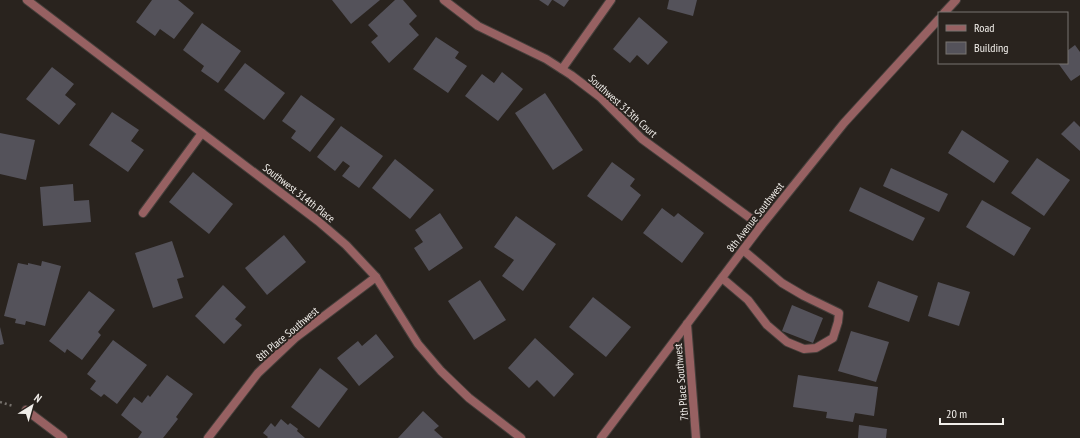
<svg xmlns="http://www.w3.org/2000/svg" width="1080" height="438" font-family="'PT Sans Narrow',sans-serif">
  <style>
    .building { fill: #54525a }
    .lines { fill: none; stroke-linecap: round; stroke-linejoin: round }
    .lane-casing { stroke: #453f3b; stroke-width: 10 }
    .street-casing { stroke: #453f3b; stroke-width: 10 }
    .path { stroke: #76716c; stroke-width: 2.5; stroke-dasharray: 2 3; stroke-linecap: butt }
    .lane { stroke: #976162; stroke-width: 8 }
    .street { stroke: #976162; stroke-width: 8 }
    .labels { text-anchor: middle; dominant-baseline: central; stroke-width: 4; stroke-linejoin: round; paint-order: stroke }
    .street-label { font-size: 11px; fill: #f1eeea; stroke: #29231e }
  </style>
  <rect width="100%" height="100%" fill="#29231e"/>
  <g class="building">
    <polygon points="152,0 178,0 194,13 174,39 160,29 155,36 136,22"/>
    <polygon points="332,0 380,0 351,24"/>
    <polygon points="395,0 403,0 417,16 409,24 419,35 389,63 371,42 378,36 368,25"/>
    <polygon points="539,0 552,0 548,6"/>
    <polygon points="553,0 569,0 564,7"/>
    <polygon points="669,0 697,0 693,16 667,9"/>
    <polygon points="639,17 668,42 648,65 637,55 630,63 613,49"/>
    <polygon points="202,23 241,51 218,83 201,71 204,66 183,50"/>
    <polygon points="436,37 459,52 455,58 467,66 448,93 413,69"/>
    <polygon points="1075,45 1080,52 1080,75 1071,81 1058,63 1067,63 1067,51"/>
    <polygon points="245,63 285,93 264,120 224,90"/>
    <polygon points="52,67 74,84 65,95 76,104 59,125 26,99"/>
    <polygon points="502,72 523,89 498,121 465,96 482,74 494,83"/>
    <polygon points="545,93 583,150 553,170 515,113"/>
    <polygon points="301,95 335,119 310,152 291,138 296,131 282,121"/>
    <polygon points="112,112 139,130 131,141 144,150 128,172 89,145"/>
    <polygon points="1074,121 1080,127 1080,151 1061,134"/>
    <polygon points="341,126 383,156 359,188 342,176 350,166 343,161 335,171 317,157"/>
    <polygon points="962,130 1009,161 994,183 948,153"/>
    <polygon points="0,133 35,140 26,180 0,174"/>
    <polygon points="1037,158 1070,180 1044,216 1011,193"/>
    <polygon points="395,159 434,190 410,219 372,188"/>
    <polygon points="612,162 635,179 630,186 641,195 622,221 587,196"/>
    <polygon points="891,168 948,194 939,212 883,186"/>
    <polygon points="193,172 233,204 209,234 169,202"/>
    <polygon points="73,184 74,201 89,200 91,222 43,226 40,187"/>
    <polygon points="860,187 925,218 913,241 849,211"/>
    <polygon points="982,200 1031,228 1014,256 966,227"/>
    <polygon points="662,208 674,217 678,213 704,233 682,263 643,233"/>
    <polygon points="440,213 463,248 429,271 414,248 423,242 415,230"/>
    <polygon points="516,216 556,244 523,291 502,276 514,260 494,247"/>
    <polygon points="284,235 306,262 267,295 245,268"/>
    <polygon points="172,241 184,277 177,279 183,298 153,308 135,253"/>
    <polygon points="42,261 61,266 45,326 26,321 25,325 15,323 16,319 4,316 18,263 28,265 28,263 41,266"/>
    <polygon points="480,280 506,320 474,340 448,301"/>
    <polygon points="878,281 918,296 909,322 868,307"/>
    <polygon points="938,282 970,292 959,326 928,316"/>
    <polygon points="223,285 246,307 235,319 242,325 224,344 195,316"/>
    <polygon points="89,291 115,310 98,332 101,335 82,360 67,349 65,353 49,341"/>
    <polygon points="593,297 631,327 606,357 569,327"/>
    <polygon points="792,305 823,318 813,343 782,331"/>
    <polygon points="0,327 4,344 0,345"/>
    <polygon points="851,331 889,342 876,382 838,371"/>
    <polygon points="376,334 394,357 359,386 337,358 358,341 362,346"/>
    <polygon points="535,338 574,374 554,397 537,380 529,388 508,368"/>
    <polygon points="113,340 147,365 117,404 104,394 101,397 90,389 96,381 87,374"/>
    <polygon points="320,368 348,389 319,428 291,407"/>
    <polygon points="167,375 193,394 176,417 178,419 163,438 138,438 142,432 121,415 134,397 142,403 148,395 150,397"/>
    <polygon points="798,375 878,387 874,416 855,413 853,422 826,418 827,412 793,407"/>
    <polygon points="423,411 439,426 434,430 443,438 398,438"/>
    <polygon points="281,419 288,425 290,423 298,429 297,431 305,438 267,438 268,437 263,433 271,423 275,427"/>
    <polygon points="859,425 887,429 886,438 858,438"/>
  </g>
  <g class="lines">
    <defs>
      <g id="lane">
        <polyline points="562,69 611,0"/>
        <polyline points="143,213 202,133"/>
        <polyline points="722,278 748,300 767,325 787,342 804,349 816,348 833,338 838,322 839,313 804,296 782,283 743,250"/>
      </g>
      <g id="street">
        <polyline points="27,0 318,221 346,245 376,277 418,344 441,371 469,398 521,438"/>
        <polyline points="444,0 478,26 546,59 571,75 600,97 642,139 761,226"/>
        <polyline points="944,13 956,0"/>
        <polyline points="687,324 696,438"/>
        <polyline points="26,410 63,438"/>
        <polyline points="208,438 258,373 295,338 376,277"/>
        <polyline points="601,438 761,226 844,123 939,19"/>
      </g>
    </defs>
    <use href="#lane" class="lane-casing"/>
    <use href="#street" class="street-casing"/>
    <polyline class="path" points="0,402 13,406"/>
    <use href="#lane" class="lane"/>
    <use href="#street" class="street"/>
  </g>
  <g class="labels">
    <g class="street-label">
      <text transform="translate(623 106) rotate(42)">Southwest 313th Court</text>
      <text transform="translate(299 193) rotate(38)">Southwest 314th Place</text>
      <text transform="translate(755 217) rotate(-52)">8th Avenue Southwest</text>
      <text transform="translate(287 334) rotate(-40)">8th Place Southwest</text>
      <text transform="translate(681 382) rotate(-95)">7th Place Southwest</text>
    </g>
  </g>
  <rect x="938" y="12" width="130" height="52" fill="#29231e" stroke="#797470"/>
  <rect x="946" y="25" width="20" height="6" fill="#976162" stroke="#797470"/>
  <text x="974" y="32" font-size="12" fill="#f1eeea">Road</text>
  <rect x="946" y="42" width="20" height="12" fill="#54525a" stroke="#797470"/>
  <text x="974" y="52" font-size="12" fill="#f1eeea">Building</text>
  <g transform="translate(32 406) rotate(37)" stroke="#29231e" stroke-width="3" paint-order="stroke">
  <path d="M0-3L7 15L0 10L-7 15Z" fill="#f1eeea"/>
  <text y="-6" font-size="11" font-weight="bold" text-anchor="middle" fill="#f1eeea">N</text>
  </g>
  <path d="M940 418v6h63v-6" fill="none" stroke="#f1eeea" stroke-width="2"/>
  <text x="946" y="418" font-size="12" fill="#f1eeea" stroke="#29231e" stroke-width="3" paint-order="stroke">20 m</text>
</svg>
